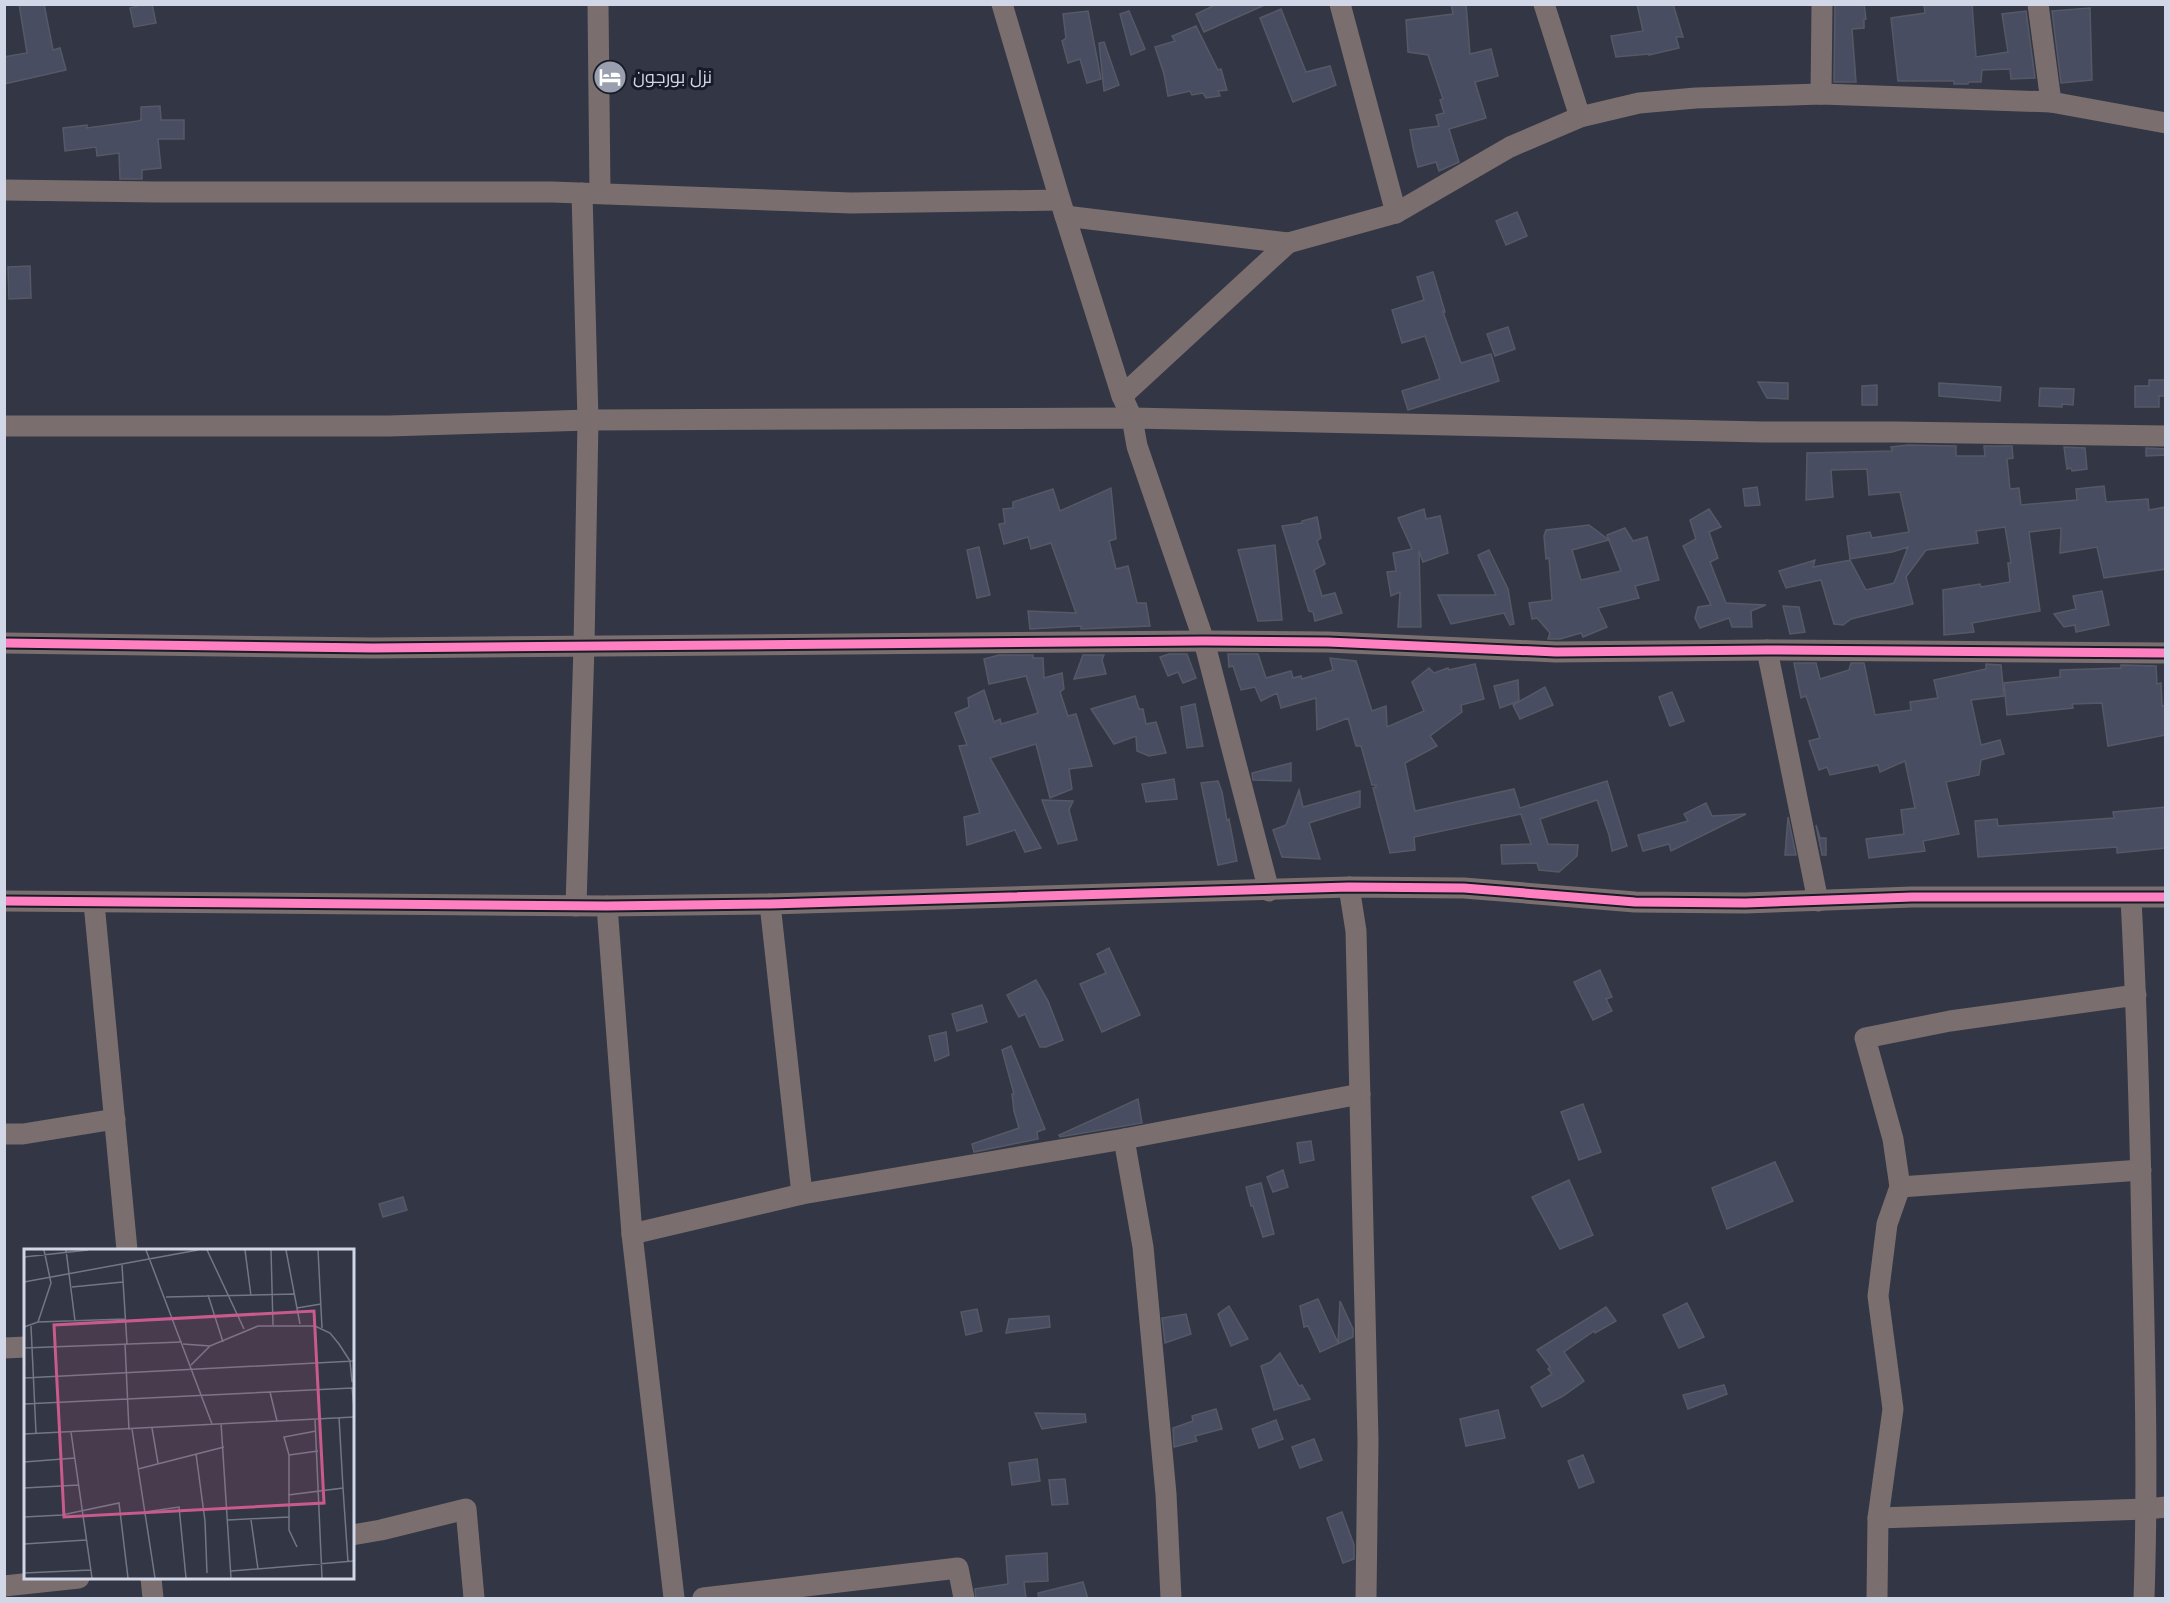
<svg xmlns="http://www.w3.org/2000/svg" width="2170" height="1603" font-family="'Nunito Sans',Cairo,sans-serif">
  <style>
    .building { fill: #494d62; stroke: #565965; stroke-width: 1.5 }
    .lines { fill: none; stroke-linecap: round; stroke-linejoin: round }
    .minor { stroke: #7a6e6e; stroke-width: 21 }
    .cycleway-casing { stroke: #171b27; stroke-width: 13 }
    .cycleway { stroke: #ff80c0; stroke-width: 9 }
    .labels { text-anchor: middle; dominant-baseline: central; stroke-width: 6; stroke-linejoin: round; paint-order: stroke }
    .poi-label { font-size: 18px; fill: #d2d7e8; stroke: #171b27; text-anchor: start }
    .inset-road { fill: none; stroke: #737686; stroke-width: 1.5 }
    .view { fill: #c85b8c; fill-opacity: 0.15; stroke: #c85b8c; stroke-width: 3 }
    .inset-edge { fill: none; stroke: #d2d7e8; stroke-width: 3 }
  </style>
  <rect width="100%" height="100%" fill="#333644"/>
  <g class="building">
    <polygon points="19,4 44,4 53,50 60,48 66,70 4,84 4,57 27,53"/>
    <polygon points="144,4 152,4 156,23 134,27 130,8"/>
    <polygon points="1217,4 1267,4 1204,32 1196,14"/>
    <polygon points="1451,4 1466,4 1470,54 1491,49 1498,76 1475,82 1486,118 1449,129 1459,162 1439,171 1436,162 1418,167 1413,147 1410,130 1439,126 1436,115 1444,113 1440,100 1443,99 1428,55 1408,52 1406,20 1453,14"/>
    <polygon points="1637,4 1673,4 1683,37 1676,37 1679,48 1649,55 1649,54 1616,57 1611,36 1643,31"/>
    <polygon points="1835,4 1864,4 1866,19 1864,19 1864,28 1852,29 1856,82 1834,82"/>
    <polygon points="1924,4 1972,4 1976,57 2008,52 2002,14 2026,11 2035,78 2011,79 2010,69 1982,70 1981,82 1969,82 1968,84 1954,84 1954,81 1898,81 1891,18 1925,13"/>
    <polygon points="2090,8 2092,80 2061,83 2052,11"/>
    <polygon points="1281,9 1306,72 1330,66 1336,85 1293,102 1260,18"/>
    <polygon points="1088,11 1101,79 1087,83 1080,59 1068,63 1062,41 1066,38 1063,14"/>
    <polygon points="1129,11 1145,49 1131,55 1120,14"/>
    <polygon points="1196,26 1218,70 1221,69 1227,90 1218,91 1220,96 1206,98 1203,93 1192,95 1190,91 1168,96 1164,74 1155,47 1175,41 1172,36"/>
    <polygon points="1104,42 1119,85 1104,91 1099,43"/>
    <polygon points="160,106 161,120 184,120 184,139 158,139 161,168 142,170 142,179 120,179 119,153 97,156 96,147 65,151 63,128 87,125 87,128 138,121 141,120 141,107"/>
    <polygon points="1517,212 1527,236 1506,245 1496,221"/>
    <polygon points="30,266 31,298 9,299 8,267"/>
    <polygon points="1433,272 1445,312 1443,312 1461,363 1491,354 1499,381 1408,410 1402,391 1440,379 1425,336 1402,343 1392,310 1424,300 1417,277"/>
    <polygon points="1508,327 1515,349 1495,356 1487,334"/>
    <polygon points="2149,380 2166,380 2166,396 2159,396 2159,407 2135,407 2135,386 2149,386"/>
    <polygon points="1758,382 1788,383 1788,399 1767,398"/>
    <polygon points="1939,383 2001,387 2000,401 1939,396"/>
    <polygon points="1877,385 1877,405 1862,405 1862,386"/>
    <polygon points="2040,388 2074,389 2073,405 2062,404 2062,407 2039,406"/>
    <polygon points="1908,445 1956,446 1956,456 1985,456 1984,446 2012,446 2013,458 2007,459 2010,489 2019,488 2021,505 2077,500 2076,489 2104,486 2106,502 2148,499 2149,510 2166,507 2166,569 2104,578 2097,547 2060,553 2061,528 2029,532 2040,611 1972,623 1974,632 1944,635 1943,590 1980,584 1981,587 2010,582 2008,563 2011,563 2005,527 1976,531 1978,543 1926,550 1906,577 1913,604 1851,619 1843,625 1834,624 1821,580 1786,588 1779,571 1815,560 1813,567 1850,560 1866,590 1894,583 1908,547 1892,552 1850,559 1847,536 1870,532 1872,538 1909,532 1900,492 1869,495 1867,469 1831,470 1833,497 1806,500 1807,453 1892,451 1891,447"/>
    <polygon points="2064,447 2085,448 2087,469 2072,471 2071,468 2067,469"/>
    <polygon points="2146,448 2166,449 2166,455 2146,456"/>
    <polygon points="1757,487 1760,505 1745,506 1743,489"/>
    <polygon points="1111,488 1116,539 1109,541 1116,569 1128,566 1137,603 1146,603 1150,626 1081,629 1081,626 1030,629 1028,611 1076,613 1051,543 1031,549 1028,537 1004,544 999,524 1005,523 1003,509 1013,508 1013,502 1053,489 1060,511"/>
    <polygon points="1424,509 1426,519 1440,516 1448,553 1423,562 1419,551 1421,627 1398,627 1400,592 1391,596 1387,572 1396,571 1393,553 1412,549 1398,518"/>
    <polygon points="1709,509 1721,527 1709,532 1718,558 1710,562 1726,603 1766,605 1751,611 1752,627 1732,627 1729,618 1700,628 1695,618 1698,607 1711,605 1683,546 1696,539 1690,520"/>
    <polygon points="1317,517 1321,538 1317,541 1325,564 1314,570 1322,596 1335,593 1342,613 1315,621 1313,612 1309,611 1282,526 1302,523 1302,521"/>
    <polygon points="1589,525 1609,540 1572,550 1581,580 1621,571 1607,535 1625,528 1633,541 1647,537 1659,580 1635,586 1639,598 1598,608 1607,627 1583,637 1581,633 1560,639 1548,639 1550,633 1537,618 1532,619 1529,603 1552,600 1549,558 1546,559 1544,536 1546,530"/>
    <polygon points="1275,545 1282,620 1258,621 1238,550"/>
    <polygon points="979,547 990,595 977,598 967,550"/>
    <polygon points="1489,550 1508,589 1514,624 1510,625 1504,613 1451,624 1438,595 1496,595 1478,555"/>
    <polygon points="2102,591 2109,625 2076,632 2075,625 2064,627 2054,614 2076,609 2073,596"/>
    <polygon points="1783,606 1799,607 1805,632 1790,634"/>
    <polygon points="1169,654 1187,654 1196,678 1183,683 1178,672 1168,676 1160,657"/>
    <polygon points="1228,654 1258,654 1266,678 1291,671 1293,678 1301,676 1302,679 1333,670 1330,658 1356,661 1372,711 1386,706 1387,727 1424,711 1412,682 1429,668 1434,673 1448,668 1449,670 1475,664 1484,699 1461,705 1462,712 1430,736 1437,746 1405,763 1415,811 1514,789 1520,808 1607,781 1627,846 1612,851 1609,835 1597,800 1540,819 1548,844 1578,845 1577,856 1559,872 1539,870 1537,863 1502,864 1501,845 1531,844 1521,814 1414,837 1415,850 1390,853 1373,788 1376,787 1376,785 1372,785 1361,746 1356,746 1348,718 1317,730 1316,698 1281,708 1277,693 1261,701 1255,687 1241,690 1233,666 1229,667"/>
    <polygon points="999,655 1033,655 1033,658 1043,658 1044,678 1062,673 1064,689 1060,692 1068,716 1076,714 1092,766 1069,769 1072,789 1050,798 1036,744 990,758 1041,848 1025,852 1015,830 967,845 964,817 980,813 959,746 967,745 955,713 969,707 968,698 984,690 994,722 1000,719 1001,724 1038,713 1026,676 989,684 984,659"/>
    <polygon points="1083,655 1104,655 1102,660 1106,674 1074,679"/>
    <polygon points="1794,663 1816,663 1820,679 1849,670 1851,663 1864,663 1875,715 1911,710 1910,702 1938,698 1934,680 1986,669 1986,664 2001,665 2004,696 1971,700 1981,745 2000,740 2004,754 1981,760 1979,775 1946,782 1959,834 1923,841 1925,851 1869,858 1866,839 1904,834 1901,810 1915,808 1905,761 1880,772 1878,765 1830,775 1827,767 1819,770 1809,741 1820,738 1806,696 1801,698"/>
    <polygon points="2121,665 2156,666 2157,684 2161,683 2162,706 2166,705 2166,735 2108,746 2102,703 2072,704 2073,708 2007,715 2004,683 2060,677 2060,670 2121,668"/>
    <polygon points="1518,680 1519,701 1500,708 1494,686"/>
    <polygon points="1545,687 1553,705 1520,719 1513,705"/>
    <polygon points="1672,692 1684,721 1670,726 1659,697"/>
    <polygon points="1135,696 1139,709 1143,709 1146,724 1156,722 1166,753 1149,756 1137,751 1136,736 1114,744 1091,709"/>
    <polygon points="1195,704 1203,746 1187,748 1181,707"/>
    <polygon points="1291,763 1291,781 1253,780 1252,773"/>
    <polygon points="1174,779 1177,799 1146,802 1142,784"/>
    <polygon points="1218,781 1222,792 1227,821 1229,819 1237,861 1218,865 1201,783"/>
    <polygon points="1299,790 1303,807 1360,791 1360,807 1309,823 1320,859 1282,857 1273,830 1286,825"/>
    <polygon points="1042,800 1073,801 1069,810 1077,840 1058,844"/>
    <polygon points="1706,803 1712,816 1746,814 1671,851 1669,844 1643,851 1638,835 1688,821 1684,814"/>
    <polygon points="2166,807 2166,848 2117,853 2117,847 1978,857 1975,821 1997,819 1998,826 2114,818 2113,812"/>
    <polygon points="1788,817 1796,855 1785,855"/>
    <polygon points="1816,825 1820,838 1826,838 1826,855 1822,855"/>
    <polygon points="1109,948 1140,1015 1102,1032 1080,984 1106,973 1097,954"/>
    <polygon points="1600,970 1612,997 1606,999 1612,1011 1593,1020 1574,982"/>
    <polygon points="1036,980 1048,1001 1063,1040 1046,1047 1040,1047 1025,1014 1019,1017 1007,995"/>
    <polygon points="982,1005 987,1022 957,1031 952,1014"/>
    <polygon points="946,1032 949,1055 935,1061 929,1036"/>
    <polygon points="1011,1046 1045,1129 1037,1132 1038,1139 974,1152 972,1144 1019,1128 1014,1111 1012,1094 1014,1094 1002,1050"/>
    <polygon points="1138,1099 1142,1123 1060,1137 1059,1135"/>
    <polygon points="1583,1104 1601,1152 1579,1160 1561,1112"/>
    <polygon points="1311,1141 1314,1160 1300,1163 1297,1143"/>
    <polygon points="1775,1162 1793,1201 1727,1229 1712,1188"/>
    <polygon points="1283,1170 1288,1187 1273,1192 1267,1177"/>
    <polygon points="1569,1180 1593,1235 1560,1249 1532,1197"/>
    <polygon points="1261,1183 1274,1234 1263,1237 1253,1206 1251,1206 1246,1187"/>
    <polygon points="403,1197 407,1210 383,1217 379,1204"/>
    <polygon points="1318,1299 1338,1343 1340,1301 1353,1329 1353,1337 1320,1352 1308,1326 1304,1327 1300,1306"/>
    <polygon points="1687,1303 1704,1337 1679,1348 1663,1315"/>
    <polygon points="1229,1306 1248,1339 1231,1346 1218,1314"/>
    <polygon points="1606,1307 1616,1321 1595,1333 1594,1331 1564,1352 1584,1381 1563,1396 1542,1407 1531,1387 1552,1374 1548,1369 1550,1367 1537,1350"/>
    <polygon points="977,1309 982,1331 966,1335 961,1312"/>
    <polygon points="1186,1314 1191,1334 1165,1343 1162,1318"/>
    <polygon points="1049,1316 1050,1327 1006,1333 1009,1319"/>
    <polygon points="1280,1353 1299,1386 1302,1385 1310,1399 1274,1410 1261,1366 1271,1362"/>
    <polygon points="1724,1385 1727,1394 1688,1409 1683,1395"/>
    <polygon points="1216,1409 1222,1429 1195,1436 1197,1441 1174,1447 1173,1428 1193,1421 1192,1416"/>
    <polygon points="1498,1410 1505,1438 1466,1446 1460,1419"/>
    <polygon points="1035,1413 1085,1414 1086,1422 1042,1429"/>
    <polygon points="1276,1420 1283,1439 1259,1448 1252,1429"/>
    <polygon points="1314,1439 1322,1460 1300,1468 1292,1447"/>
    <polygon points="1583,1455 1594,1482 1579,1488 1568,1461"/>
    <polygon points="1037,1459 1040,1481 1012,1485 1009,1463"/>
    <polygon points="1065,1479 1068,1504 1052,1505 1049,1480"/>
    <polygon points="1342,1512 1354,1545 1354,1559 1343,1563 1327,1518"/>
    <polygon points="1047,1553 1048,1581 1024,1582 1026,1599 976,1599 975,1589 1008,1584 1006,1556"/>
    <polygon points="1083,1582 1088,1599 1039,1599 1038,1593"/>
  </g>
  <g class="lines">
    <g class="minor">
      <polyline points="598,4 600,193"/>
      <polyline points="1002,4 1060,200 1122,396 1132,418 1137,446 1204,641 1269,891"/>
      <polyline points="1340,4 1396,213"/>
      <polyline points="1544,4 1580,117"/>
      <polyline points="2038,4 2051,102"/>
      <polyline points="1821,94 1822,4"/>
      <polyline points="4,190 157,192 552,192 851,203 1060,200"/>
      <polyline points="1065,216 1288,243 1396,213 1510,147 1580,117 1639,103 1696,98 1821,94 2051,102 2166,123"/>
      <polyline points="1122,396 1288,243"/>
      <polyline points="4,426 389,426 588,420 1132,418 1763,432 1896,432 2166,436"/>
      <polyline points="4,643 373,648 1204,641 1328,642 1556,652 1767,650 2166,653"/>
      <polyline points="1767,650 1818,901"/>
      <polyline points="1349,887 1356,931 1368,1440 1366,1598"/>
      <path d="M2131 899C2137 1012 2140 1126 2142 1239 2145 1359 2148 1479 2144 1598"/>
      <polyline points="4,901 607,906 770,904 1349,887 1464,888 1635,902 1745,903 1912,897 2166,897"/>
      <polyline points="94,903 127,1250"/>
      <polyline points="770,904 802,1194"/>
      <polyline points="576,906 584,646 588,420 582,193"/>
      <polyline points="607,906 632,1234 674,1598"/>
      <polyline points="4,1134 23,1134 115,1119"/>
      <polyline points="1124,1139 1143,1247 1166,1494 1171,1598"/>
      <polyline points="1900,1187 2141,1170"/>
      <polyline points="632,1234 802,1194 1124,1139 1360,1094"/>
      <polyline points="4,1348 26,1347"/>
      <polyline points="1878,1518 2147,1509 2166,1507"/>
      <polyline points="352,1535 381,1530 466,1509 474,1598"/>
      <polyline points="151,1578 153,1598"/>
      <polyline points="4,1586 79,1578"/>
      <polyline points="703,1598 958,1568 964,1598"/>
      <polyline points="1877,1598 1878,1518 1893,1409 1878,1296 1887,1224 1900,1187 1893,1139 1865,1038 1950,1021 2136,995"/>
    </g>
    <defs>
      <g id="cycleway">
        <polyline points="4,643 373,648 1204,641 1328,642 1556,652 1767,650 2166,653"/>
        <polyline points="4,901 607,906 770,904 1349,887 1464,888 1635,902 1745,903 1912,897 2166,897"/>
      </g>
    </defs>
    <use href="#cycleway" class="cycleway-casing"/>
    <use href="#cycleway" class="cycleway"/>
  </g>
  <defs>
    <symbol id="hotel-disc" viewBox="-11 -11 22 22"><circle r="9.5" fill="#9a9faf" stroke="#171b27"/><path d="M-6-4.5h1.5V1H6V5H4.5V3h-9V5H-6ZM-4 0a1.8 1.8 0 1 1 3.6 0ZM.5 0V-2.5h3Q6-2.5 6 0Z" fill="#fff"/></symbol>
  </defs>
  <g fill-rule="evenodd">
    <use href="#hotel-disc" x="591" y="58" width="38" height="38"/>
  </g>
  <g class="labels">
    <g class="poi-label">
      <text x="633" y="77">نزل بورجون</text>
    </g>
  </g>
  <g transform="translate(24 1249)">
    <rect width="330" height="330" fill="#333644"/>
    <path class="inset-road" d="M42 1 51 72M122 1 188 175M183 1 220 80M221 1 227 47M247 1 249 76M262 1 276 75M294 1 298 79M0 8 64 1M98 16 103 95M0 33 174 1M48 38 99 33M184 46 199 93M142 48 271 45M273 59 297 55M14 73 27 34 20 1M7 77 12 184M0 78 14 73 101 70M101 95 105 181M159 95 186 97 234 77H291L306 84 315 95 326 112 328 133M0 99 158 93M167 116 186 97M0 129 330 112M328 138 330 159M246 143 253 172M0 155 328 139M291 170 298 329M197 174 207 329M128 179 134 214M108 180 131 329M47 183 68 329M0 185 330 168M172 205 181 272 183 324M265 206 294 202M0 213 51 209M114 220 200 198M0 239 55 236M319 239 324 313M264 246 319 239 315 168M121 263 155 258 162 329M0 268 38 266 95 254 104 329M204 271 265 268M227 271 234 320M0 295 62 291M273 298 265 281V206L260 188 292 182M207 322 330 312M0 324 67 321"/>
    <path class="view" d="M290 62 300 254 40 268 30 76Z"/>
    <rect width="330" height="330" class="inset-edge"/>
  </g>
  <rect width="2170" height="1603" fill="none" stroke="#d2d7e8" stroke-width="12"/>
</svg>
